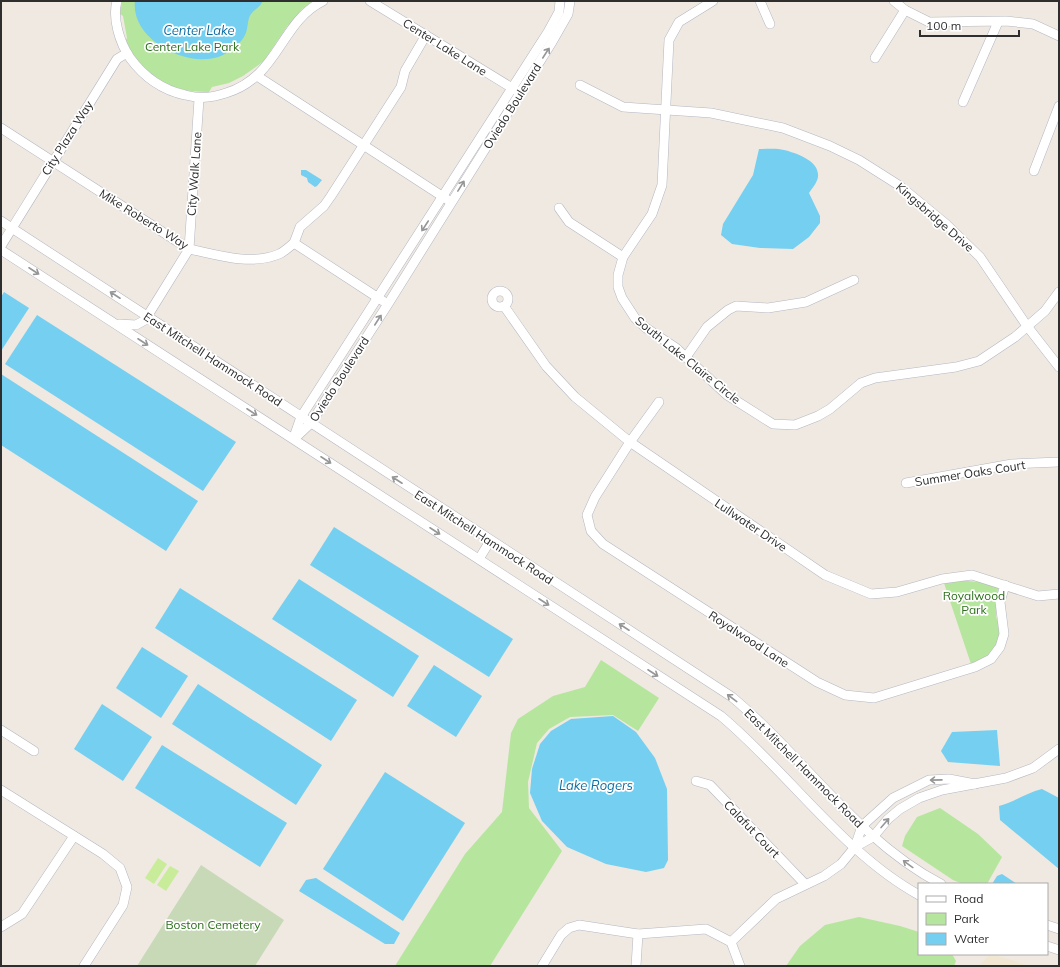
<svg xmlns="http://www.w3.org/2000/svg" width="1060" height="967" font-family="Mulish,sans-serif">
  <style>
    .education { fill: #f0e6d1 }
    .green { fill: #b6e59e }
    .cemetery { fill: #c8d9b8 }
    .pitch { fill: #c9ec9a }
    .water { fill: #75cff0 }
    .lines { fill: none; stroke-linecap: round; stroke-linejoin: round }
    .minor-casing { stroke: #b4b7c1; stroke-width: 10 }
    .minor { stroke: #fff; stroke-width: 9 }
    .oneway { stroke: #969696 }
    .labels { text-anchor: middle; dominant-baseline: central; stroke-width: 3.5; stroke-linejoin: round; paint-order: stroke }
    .park-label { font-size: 12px; fill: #2c6e1b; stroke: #fff }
    .street-label { font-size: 12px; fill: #2e2e2e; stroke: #fff }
    .water-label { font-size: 13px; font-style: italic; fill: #0d6fa3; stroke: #fff }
  </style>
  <rect width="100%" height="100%" fill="#efe9e1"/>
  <polygon class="education" points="990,954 991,954 1030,966 979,966"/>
  <g class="green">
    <path d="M122 1H313L302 9 291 24 288 25 264 61 243 76 229 83 212 87 209 92C166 92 146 77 125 41L127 38 123 16 120 14Z"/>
    <polygon points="956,580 990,583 998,588 996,616 1001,633 997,645 987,657 971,664 944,583"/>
    <polygon points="601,660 659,698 638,731 613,715 570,717 549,729 537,743 528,782 529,808 562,851 490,966 395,966 465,854 502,812 511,733 518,719 553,696 585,687"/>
    <polygon points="940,808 978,834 1002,857 987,884 963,884 953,880 902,846 905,836 917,817"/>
    <polygon points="859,917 900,926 919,932 919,954 952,954 956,961 954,966 786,966 800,946 825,925"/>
  </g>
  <polygon class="cemetery" points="201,865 284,920 255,966 137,966"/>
  <g class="pitch">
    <polygon points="158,858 167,864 154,884 145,878"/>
    <polygon points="170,866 179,871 166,891 157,885"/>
  </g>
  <g class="water">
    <path d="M135 1H263C260 7 255 9 251 14 248 18 248 24 247 29 245 41 233 49 223 55 190 71 130 40 135 1Z"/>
    <path d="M759 149C767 149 777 148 784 150 796 153 817 160 818 174 819 181 812 188 809 193L820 216V223L809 237 793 249 760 248 732 244 721 235 723 224 753 175Z"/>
    <polygon points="301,170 306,170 322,180 317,186 315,187 308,182 307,178 301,175"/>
    <polygon points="4,292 29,308 1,351 1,297"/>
    <polygon points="37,315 236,442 203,491 5,364"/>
    <polygon points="1,374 198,501 166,551 1,445"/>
    <polygon points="334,527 513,639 489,677 310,565"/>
    <polygon points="299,579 419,656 393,697 272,619"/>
    <polygon points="180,588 357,700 331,741 155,628"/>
    <polygon points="142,647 188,676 161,718 116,688"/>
    <polygon points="434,665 482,696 456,737 407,706"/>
    <polygon points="198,684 322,765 296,805 172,724"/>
    <polygon points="102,704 152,737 123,781 74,749"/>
    <polygon points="613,716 636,732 655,758 667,789 668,860 664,868 646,872 606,864 567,847 542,821 530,793 532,769 540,744 551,731 571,719"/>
    <polygon points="997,730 1000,766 948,762 941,751 952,732"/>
    <polygon points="162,745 287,823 260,867 135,788"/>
    <polygon points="385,772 465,823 403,921 323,869"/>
    <path d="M1042 789 1059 798V869L1000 820 999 806C1014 802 1026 793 1042 789Z"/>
    <polygon points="1002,874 1017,884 992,884 997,876"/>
    <polygon points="316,878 400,933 394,944 385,944 299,891 306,880"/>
  </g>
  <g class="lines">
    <defs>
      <g id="minor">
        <path d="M117 1C112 19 120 43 130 58 144 77 162 90 185 95 201 99 210 98 226 93 279 77 280 22 323 1"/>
        <polyline points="370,1 517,91"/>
        <polyline points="713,1 679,22 669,40 662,185 652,214 623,257 618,275 618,287 622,298 635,318 646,328 676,348 727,395 773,424 795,425 818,416 830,409 861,383 875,378 956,367 979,361 1015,337 1045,311 1059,292"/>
        <polyline points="760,1 770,24"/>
        <polyline points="894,1 905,10 929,22 1006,21 1033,24 1059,36"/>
        <polyline points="875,58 905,10"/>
        <polyline points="257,76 448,200"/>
        <polyline points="580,85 623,107 711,113 783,128 830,146 859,160 900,186 946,224 980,257 1027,326 1059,367"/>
        <polyline points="963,102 998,22"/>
        <path d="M1 128 189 249C218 255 250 266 279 254 284 252 289 247 294 243L383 301"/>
        <polyline points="1034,171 1059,106"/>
        <polyline points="559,208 569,222 623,257"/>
        <path d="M1 221 732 697C804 757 857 840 941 884"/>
        <polyline points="294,243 300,227 324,206 331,196 401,87 405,71 426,35"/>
        <polyline points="1,246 117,59 127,53"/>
        <path d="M1 250 721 716C787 771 844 854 919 895"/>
        <circle cx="500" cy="299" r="8"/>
        <polyline points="504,306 546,366 575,397 630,442 825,575 871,594 897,592 942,579 972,575 1038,596 1059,594"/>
        <polyline points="119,324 136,325 145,320 189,249 199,99"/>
        <polyline points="686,357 707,327 728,310 736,306 768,308 806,302 854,280"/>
        <polyline points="659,402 630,442 595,497 587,515 591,531 603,544 817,682 845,695 874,698 975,667 991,659 1000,647 1004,634 1000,602 1005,585"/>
        <polyline points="294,437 301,417 548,32 559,12 560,1"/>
        <polyline points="294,439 311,423 388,304 552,42 568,14 570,1"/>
        <polyline points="906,483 1012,464 1059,462"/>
        <polyline points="479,559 490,541"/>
        <polyline points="1,730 34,751"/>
        <polyline points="696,781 710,785 805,884"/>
        <polyline points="1,790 103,854 120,868 127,887 123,905 84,966"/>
        <polyline points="855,847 873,837 888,819 900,809 919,798 942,790 1006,778 1033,768 1059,749"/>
        <polyline points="1047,925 1059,929"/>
        <polyline points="1,927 22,914 74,836"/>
        <polyline points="731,942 776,899 824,876 841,864 855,847 862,826 893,798 929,780 949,779 975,784"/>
        <polyline points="1047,946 1059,950"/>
        <polyline points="542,966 561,935 569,928 579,925 638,934 706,929 731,942 740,966"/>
        <polyline points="636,966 638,934"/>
      </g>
    </defs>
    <use href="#minor" class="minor-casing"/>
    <use href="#minor" class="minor"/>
  </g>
  <defs><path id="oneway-shaft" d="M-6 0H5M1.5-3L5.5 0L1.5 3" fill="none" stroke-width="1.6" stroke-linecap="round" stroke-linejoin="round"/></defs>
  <g class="oneway">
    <use href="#oneway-shaft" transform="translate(546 53) rotate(-57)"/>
    <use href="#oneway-shaft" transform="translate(461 186) rotate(-58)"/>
    <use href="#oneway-shaft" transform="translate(425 226) rotate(123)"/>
    <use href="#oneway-shaft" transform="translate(34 271) rotate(33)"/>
    <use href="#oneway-shaft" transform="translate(115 295) rotate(-147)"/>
    <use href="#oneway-shaft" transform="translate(378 320) rotate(-57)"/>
    <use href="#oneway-shaft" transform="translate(143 342) rotate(33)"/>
    <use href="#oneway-shaft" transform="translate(252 412) rotate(33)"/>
    <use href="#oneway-shaft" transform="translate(326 460) rotate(33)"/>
    <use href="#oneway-shaft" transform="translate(397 480) rotate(-147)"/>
    <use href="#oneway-shaft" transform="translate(435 531) rotate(33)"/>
    <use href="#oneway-shaft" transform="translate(544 602) rotate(33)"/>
    <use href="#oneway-shaft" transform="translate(624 627) rotate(-147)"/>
    <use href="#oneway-shaft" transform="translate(653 673) rotate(33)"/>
    <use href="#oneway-shaft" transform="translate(732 698) rotate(-143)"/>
    <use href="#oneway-shaft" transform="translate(936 780) rotate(179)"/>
    <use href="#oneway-shaft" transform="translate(885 823) rotate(-49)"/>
    <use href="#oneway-shaft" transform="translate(908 864) rotate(-144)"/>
  </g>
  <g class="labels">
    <g class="park-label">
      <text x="192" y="46">Center Lake Park</text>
      <text x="974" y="595">Royalwood<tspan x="974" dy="14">Park</tspan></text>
      <text x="213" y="924">Boston Cemetery</text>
    </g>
    <g class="street-label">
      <text transform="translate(445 47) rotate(32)">Center Lake Lane</text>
      <text transform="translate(512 106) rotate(-58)">Oviedo Boulevard</text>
      <text transform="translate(67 138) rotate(-58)">City Plaza Way</text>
      <text transform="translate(194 174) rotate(-86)">City Walk Lane</text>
      <text transform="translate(935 217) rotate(41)">Kingsbridge Drive</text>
      <text transform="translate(144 219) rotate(32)">Mike Roberto Way</text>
      <text transform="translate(213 359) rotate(33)">East Mitchell Hammock Road</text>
      <text transform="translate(688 360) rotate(39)">South Lake Claire Circle</text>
      <text transform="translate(339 379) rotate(-57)">Oviedo Boulevard</text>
      <text transform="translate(970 473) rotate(-9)">Summer Oaks Court</text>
      <text transform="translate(751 525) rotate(34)">Lullwater Drive</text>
      <text transform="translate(484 537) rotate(33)">East Mitchell Hammock Road</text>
      <text transform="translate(749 639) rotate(33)">Royalwood Lane</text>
      <text transform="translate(804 768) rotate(45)">East Mitchell Hammock Road</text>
      <text transform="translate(752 829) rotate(46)">Calafut Court</text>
    </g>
    <g class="water-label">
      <text x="199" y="30">Center Lake</text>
      <text x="596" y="785">Lake Rogers</text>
    </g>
  </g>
  <rect width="1060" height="967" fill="none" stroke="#2e2e2e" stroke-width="4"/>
  <rect x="918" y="883" width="130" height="72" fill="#ffffff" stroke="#ababab"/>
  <rect x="926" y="896" width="20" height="6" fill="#ffffff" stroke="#ababab"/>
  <text x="954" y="903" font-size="12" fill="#2e2e2e">Road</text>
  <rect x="926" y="913" width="20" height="12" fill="#b6e59e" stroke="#ababab"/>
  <text x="954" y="923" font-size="12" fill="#2e2e2e">Park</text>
  <rect x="926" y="933" width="20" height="12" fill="#75cff0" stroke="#ababab"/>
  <text x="954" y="943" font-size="12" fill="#2e2e2e">Water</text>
  <path d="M920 30v6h99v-6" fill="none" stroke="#2e2e2e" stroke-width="2"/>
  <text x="926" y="30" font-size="12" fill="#2e2e2e" stroke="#ffffff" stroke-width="3" paint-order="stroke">100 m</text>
</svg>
